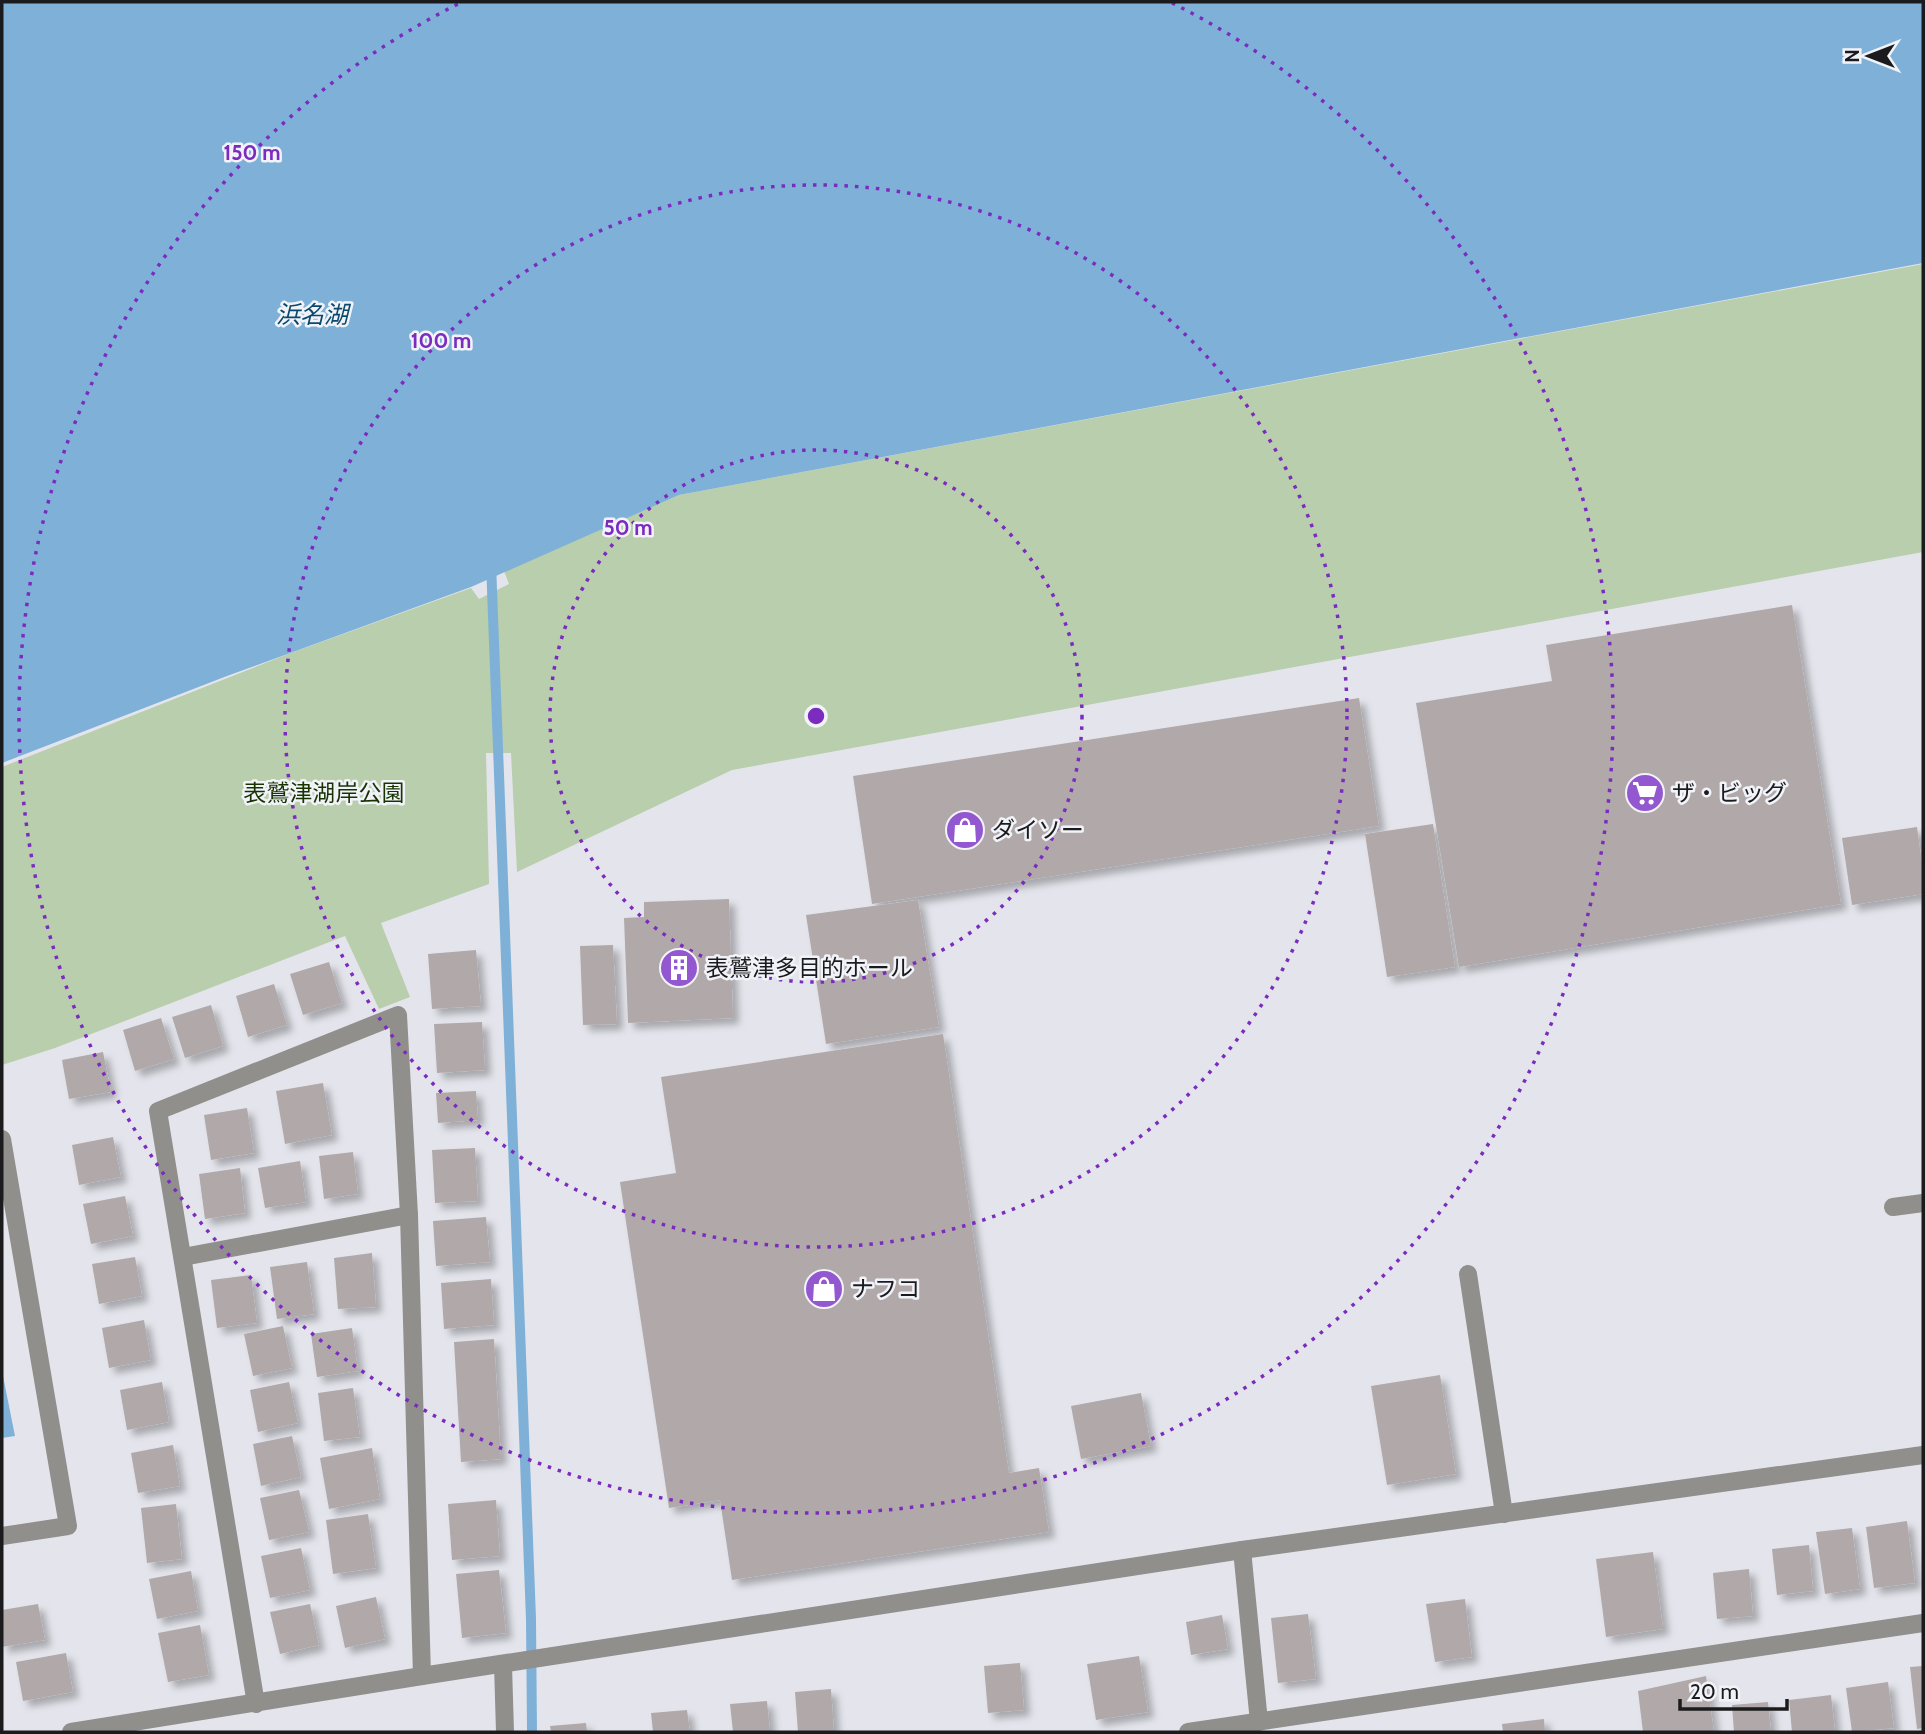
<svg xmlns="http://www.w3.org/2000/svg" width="1925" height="1734" font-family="Cabin,'Noto Sans JP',sans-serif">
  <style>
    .green { fill: #b8ceac }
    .water { fill: #7fb1d8 }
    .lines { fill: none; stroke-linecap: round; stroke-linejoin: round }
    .stream { stroke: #7fb1d8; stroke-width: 10 }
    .building { fill: #b1a9a9; filter: url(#shadow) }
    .minor { stroke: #918f8c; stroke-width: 18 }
    .ring { fill: none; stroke: #7b2cbf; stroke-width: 3.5; stroke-dasharray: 3.5 7 }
    .labels { text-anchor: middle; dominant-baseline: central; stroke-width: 5; stroke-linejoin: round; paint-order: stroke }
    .park-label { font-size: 23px; fill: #173300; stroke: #f1f3f9 }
    .poi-label { font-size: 23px; fill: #1b1b1d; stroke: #f1f3f9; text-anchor: start }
    .water-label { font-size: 24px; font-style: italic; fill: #0a496e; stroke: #f1f3f9 }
    .centre { fill: #7b2cbf; stroke: #f1f3f9; stroke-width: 3.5 }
    .ring-label { font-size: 21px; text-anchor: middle; font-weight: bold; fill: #7b2cbf; stroke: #f1f3f9; stroke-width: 5; stroke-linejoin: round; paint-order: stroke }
  </style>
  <defs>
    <filter id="shadow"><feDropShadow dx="6" dy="6" stdDeviation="3.5" flood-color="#0004"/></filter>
  </defs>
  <rect width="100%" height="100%" fill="#e4e5ec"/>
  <polygon class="green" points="1923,264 1923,552 732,770 517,872 511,753 486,753 489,884 381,923 410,997 379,1009 345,936 55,1048 2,1065 2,767 288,654 471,588 479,599 509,584 504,571 679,495"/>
  <g class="water">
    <polygon points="2,2 1923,2 1923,263 679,495 471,587 227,676 2,763"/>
    <polygon points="2,1371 15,1436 2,1438"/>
  </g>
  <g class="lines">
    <polyline class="stream" points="491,563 531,1619 532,1732"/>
  </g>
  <g class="building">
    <polygon points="1792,605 1841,904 1459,967 1416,703 1552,681 1546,645"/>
    <polygon points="1359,698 1379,826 872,904 853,776"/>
    <polygon points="1433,824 1455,967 1387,977 1365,834"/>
    <polygon points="1917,827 1923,871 1923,894 1852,905 1842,838"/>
    <polygon points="729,899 733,1018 628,1023 624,918 644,917 644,902"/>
    <polygon points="918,900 939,1027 826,1044 806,915"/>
    <polygon points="613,945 617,1024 583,1025 580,946"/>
    <polygon points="476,950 481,1006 432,1009 428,954"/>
    <polygon points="329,962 342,1003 303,1015 290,974"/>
    <polygon points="274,984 287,1025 248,1037 236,996"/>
    <polygon points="211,1005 223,1046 185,1058 172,1017"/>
    <polygon points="161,1018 174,1059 135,1071 123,1030"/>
    <polygon points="482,1022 485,1070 437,1073 434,1024"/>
    <polygon points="943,1034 1009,1473 1039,1468 1049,1532 732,1580 720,1500 669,1508 620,1182 676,1173 661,1077"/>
    <polygon points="103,1052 111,1092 69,1099 62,1060"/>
    <polygon points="323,1083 332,1135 285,1144 276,1091"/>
    <polygon points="476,1091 478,1120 438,1123 436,1093"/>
    <polygon points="247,1108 254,1153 211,1160 204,1115"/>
    <polygon points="113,1137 121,1177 79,1185 72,1145"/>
    <polygon points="475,1148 478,1201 435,1203 432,1150"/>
    <polygon points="353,1152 358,1194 324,1199 319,1156"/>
    <polygon points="300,1161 306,1202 265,1208 258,1168"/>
    <polygon points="240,1168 245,1213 205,1219 199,1174"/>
    <polygon points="125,1196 133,1236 91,1244 83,1204"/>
    <polygon points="486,1217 490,1262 436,1266 433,1221"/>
    <polygon points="372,1253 376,1307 338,1309 334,1258"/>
    <polygon points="135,1257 142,1296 99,1304 92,1264"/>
    <polygon points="307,1262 314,1314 277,1319 270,1267"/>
    <polygon points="251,1275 257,1323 217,1328 211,1280"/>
    <polygon points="491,1279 494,1325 444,1329 441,1283"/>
    <polygon points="144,1320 151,1360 109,1368 102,1328"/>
    <polygon points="283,1326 292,1368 253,1376 244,1334"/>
    <polygon points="352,1328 358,1371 317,1377 311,1334"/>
    <polygon points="494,1339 501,1459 461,1462 454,1342"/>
    <polygon points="1440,1375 1456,1474 1387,1485 1371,1386"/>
    <polygon points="162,1382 169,1422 127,1430 120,1390"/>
    <polygon points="289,1382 298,1423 258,1432 250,1390"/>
    <polygon points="353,1388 360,1437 324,1441 318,1393"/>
    <polygon points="1141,1393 1151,1446 1081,1459 1071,1406"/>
    <polygon points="292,1436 301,1477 261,1486 253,1444"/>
    <polygon points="173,1445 180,1486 138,1493 131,1453"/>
    <polygon points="372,1448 380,1499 329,1509 320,1458"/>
    <polygon points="299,1490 309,1532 269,1540 260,1498"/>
    <polygon points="496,1500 500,1556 452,1560 448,1504"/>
    <polygon points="176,1504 182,1559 147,1563 141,1508"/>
    <polygon points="368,1514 376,1568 333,1574 326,1520"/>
    <polygon points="1907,1521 1915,1583 1874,1588 1866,1527"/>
    <polygon points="1852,1528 1860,1589 1825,1594 1816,1532"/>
    <polygon points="1809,1545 1813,1591 1777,1595 1772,1549"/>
    <polygon points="301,1548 310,1590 270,1598 261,1556"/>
    <polygon points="1653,1552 1663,1629 1606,1637 1596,1559"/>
    <polygon points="1749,1569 1753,1616 1717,1619 1713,1573"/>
    <polygon points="499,1570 506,1633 462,1638 456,1574"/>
    <polygon points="191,1571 198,1611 157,1619 149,1579"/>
    <polygon points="376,1597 385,1639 345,1648 336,1606"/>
    <polygon points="1465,1599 1472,1657 1435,1662 1426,1604"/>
    <polygon points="38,1604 45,1640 2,1647 2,1610"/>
    <polygon points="310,1604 319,1645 280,1654 270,1612"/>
    <polygon points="1308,1614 1316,1679 1278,1683 1271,1618"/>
    <polygon points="1222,1615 1228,1649 1191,1655 1186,1622"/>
    <polygon points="200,1625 209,1675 168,1682 158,1633"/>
    <polygon points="66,1653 73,1692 23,1701 16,1662"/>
    <polygon points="1139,1656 1148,1712 1096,1720 1087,1664"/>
    <polygon points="1020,1663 1024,1710 988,1713 984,1666"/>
    <polygon points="1923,1666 1923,1728 1917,1729 1910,1667"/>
    <polygon points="1706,1676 1714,1732 1643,1732 1638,1691"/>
    <polygon points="1888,1682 1894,1728 1852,1732 1846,1688"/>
    <polygon points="831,1689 834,1732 798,1732 795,1692"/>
    <polygon points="1831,1695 1835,1732 1792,1732 1789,1700"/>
    <polygon points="767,1701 770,1732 733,1732 730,1704"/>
    <polygon points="1768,1702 1771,1732 1734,1732 1732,1705"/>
    <polygon points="687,1710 690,1732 653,1732 651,1713"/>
    <polygon points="1544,1719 1545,1732 1503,1732 1502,1724"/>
    <polygon points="586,1723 587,1732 551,1732 550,1726"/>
  </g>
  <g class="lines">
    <g class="minor">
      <polyline points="2,1139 68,1526 2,1536"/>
      <polyline points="1893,1207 1923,1203"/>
      <polyline points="183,1257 409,1215"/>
      <polyline points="1468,1274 1504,1514"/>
      <polyline points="1242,1550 1259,1722"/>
      <polyline points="503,1665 505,1732"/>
      <polyline points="256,1704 158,1111 398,1015 409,1215 422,1676"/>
      <polyline points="71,1732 422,1676 1242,1550 1923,1455"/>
      <polyline points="1188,1732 1923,1623"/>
    </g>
  </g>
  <g class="ring">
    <circle cx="816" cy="716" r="266"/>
    <circle cx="816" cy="716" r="531"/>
    <path d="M1172 3A797 797 0 1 1 460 3"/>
  </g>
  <defs>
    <symbol id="supermarket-disc" viewBox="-11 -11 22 22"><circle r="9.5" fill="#9358d0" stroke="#f1f3f9"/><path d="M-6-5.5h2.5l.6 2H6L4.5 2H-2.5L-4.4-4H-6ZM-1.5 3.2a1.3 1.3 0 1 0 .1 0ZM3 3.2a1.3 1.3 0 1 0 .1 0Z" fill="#fff"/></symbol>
    <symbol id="shop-disc" viewBox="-11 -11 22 22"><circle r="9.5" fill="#9358d0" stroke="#f1f3f9"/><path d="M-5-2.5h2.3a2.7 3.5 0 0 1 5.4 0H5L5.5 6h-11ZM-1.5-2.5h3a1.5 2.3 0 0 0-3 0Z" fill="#fff"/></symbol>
    <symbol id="building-disc" viewBox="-11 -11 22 22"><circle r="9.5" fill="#9358d0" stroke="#f1f3f9"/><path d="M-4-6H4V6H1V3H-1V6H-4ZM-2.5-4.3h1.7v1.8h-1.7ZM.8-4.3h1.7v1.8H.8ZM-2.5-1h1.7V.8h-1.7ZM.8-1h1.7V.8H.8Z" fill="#fff"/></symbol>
  </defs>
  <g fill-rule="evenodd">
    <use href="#supermarket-disc" x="1623" y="771" width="44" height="44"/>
    <use href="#shop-disc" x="943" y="808" width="44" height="44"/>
    <use href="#building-disc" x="657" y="946" width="44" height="44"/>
    <use href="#shop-disc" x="802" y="1267" width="44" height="44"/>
  </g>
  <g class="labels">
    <g class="park-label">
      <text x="324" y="793">表鷲津湖岸公園</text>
    </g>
    <g class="poi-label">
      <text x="1672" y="793">ザ・ビッグ</text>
      <text x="992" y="830">ダイソー</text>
      <text x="706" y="968">表鷲津多目的ホール</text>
      <text x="851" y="1289">ナフコ</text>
    </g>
    <g class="water-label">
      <text x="312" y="314">浜名湖</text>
    </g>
  </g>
  <circle cx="816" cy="716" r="10" class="centre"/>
  <g class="ring-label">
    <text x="252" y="160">150 m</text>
    <text x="441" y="348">100 m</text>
    <text x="628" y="535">50 m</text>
  </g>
  <rect width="1925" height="1734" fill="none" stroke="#1b1b1d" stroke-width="7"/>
  <g transform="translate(1869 56) rotate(270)" stroke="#f1f3f9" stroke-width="5" paint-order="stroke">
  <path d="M0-5L12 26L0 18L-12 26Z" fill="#1b1b1d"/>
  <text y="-10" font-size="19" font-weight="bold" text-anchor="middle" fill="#1b1b1d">N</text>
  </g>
  <path d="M1680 1699v10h107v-10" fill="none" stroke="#1b1b1d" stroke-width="3.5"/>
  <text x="1690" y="1699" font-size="21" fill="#1b1b1d" stroke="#f1f3f9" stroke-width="5" paint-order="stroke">20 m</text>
</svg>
